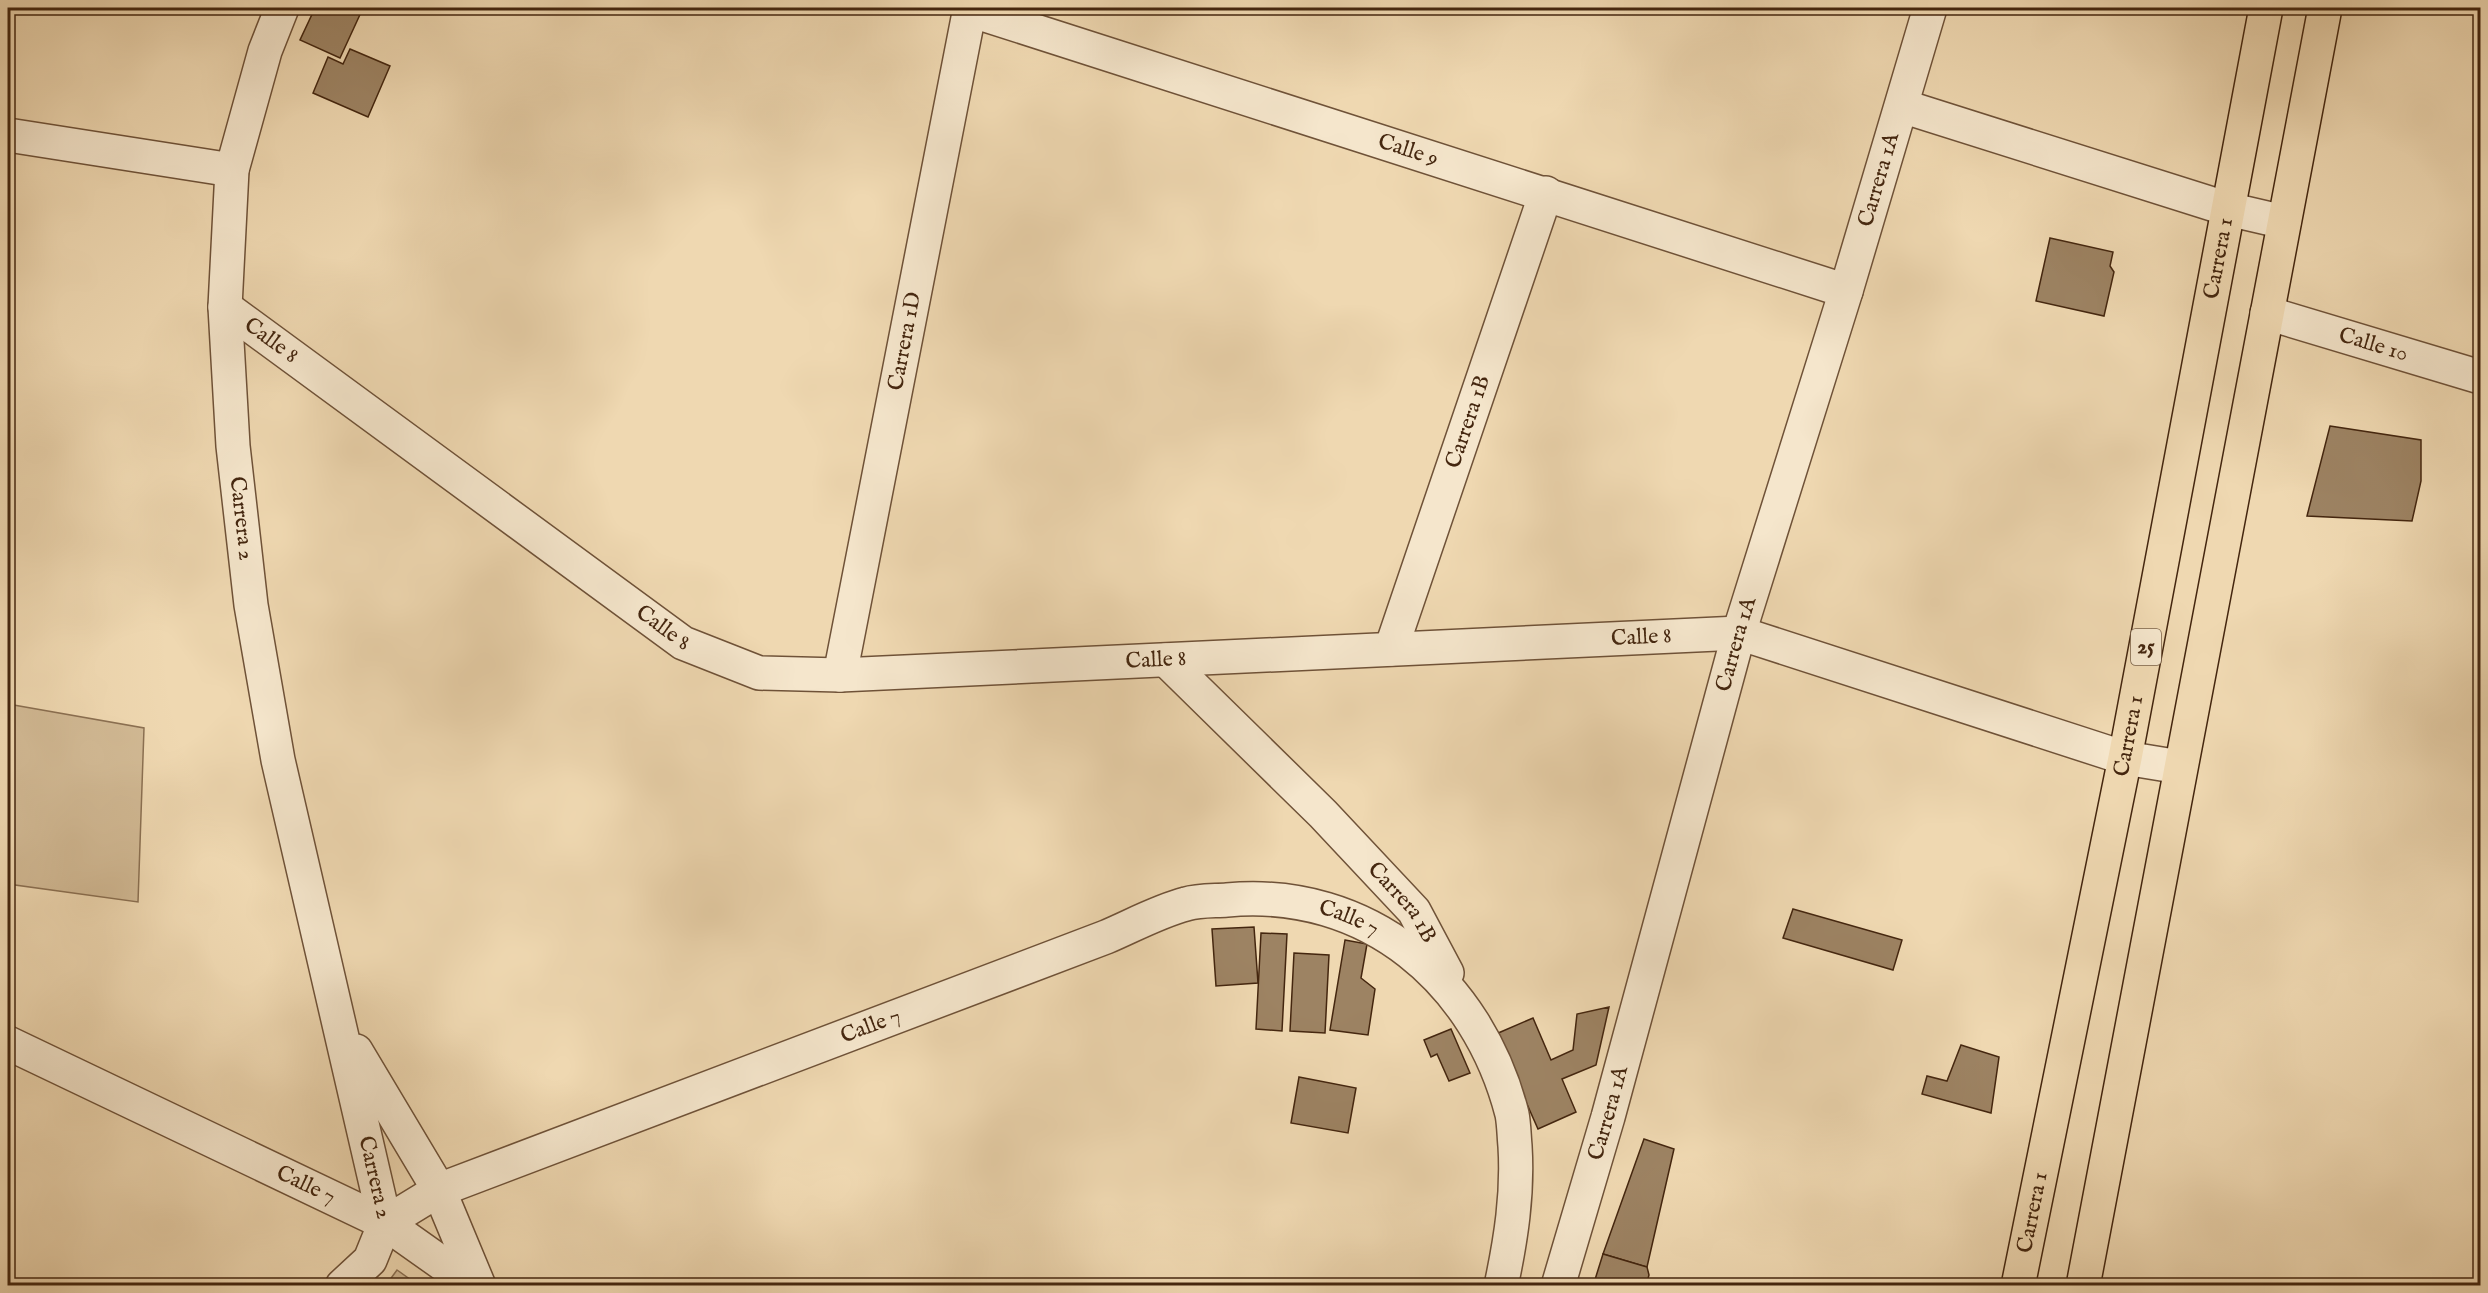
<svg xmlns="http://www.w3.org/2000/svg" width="2488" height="1293" font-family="'IM FELL English',serif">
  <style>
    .green { fill: #d2ba95; stroke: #8b7052; stroke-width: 1.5 }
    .building { fill: #9d8363; stroke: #44260f; stroke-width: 1.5 }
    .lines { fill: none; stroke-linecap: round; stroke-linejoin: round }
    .minor-casing { stroke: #6f5238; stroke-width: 36 }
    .major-casing { stroke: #44260f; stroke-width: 36 }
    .minor { stroke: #f5e6cc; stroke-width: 33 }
    .major { stroke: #efd8b1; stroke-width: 33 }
    .labels { text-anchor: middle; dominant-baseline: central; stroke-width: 4.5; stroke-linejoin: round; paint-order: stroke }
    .shield { fill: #f5e6cc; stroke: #796048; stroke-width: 1.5 }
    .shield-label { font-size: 21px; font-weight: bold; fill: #44260f }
    .street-label { font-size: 22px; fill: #44260f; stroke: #f5e6cc }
  </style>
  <rect width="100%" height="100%" fill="#efd8b1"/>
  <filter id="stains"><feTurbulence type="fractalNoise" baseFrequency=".00333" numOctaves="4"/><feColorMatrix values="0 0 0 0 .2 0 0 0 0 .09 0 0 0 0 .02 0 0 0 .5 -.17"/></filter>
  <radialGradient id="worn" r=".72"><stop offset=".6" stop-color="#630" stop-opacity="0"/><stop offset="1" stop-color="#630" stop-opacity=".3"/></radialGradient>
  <g class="green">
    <polygon points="8,704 144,728 138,902 8,884"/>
    <polygon points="397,1270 418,1285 386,1285"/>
  </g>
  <g class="building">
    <polygon points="315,8 363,8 340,58 300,40"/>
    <polygon points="350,49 390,66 368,117 313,93 328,57 343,64"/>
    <polygon points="2050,238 2113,252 2110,266 2114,272 2104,316 2036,301"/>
    <polygon points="2330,426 2421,440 2421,481 2412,521 2307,516"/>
    <polygon points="1793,909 1902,940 1893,970 1783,938"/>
    <polygon points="1254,927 1258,983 1216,986 1212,929"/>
    <polygon points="1261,933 1287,934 1282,1031 1256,1029"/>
    <polygon points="1345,940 1367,944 1361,978 1375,989 1368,1035 1330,1030"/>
    <polygon points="1294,953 1329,955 1325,1033 1290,1031"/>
    <polygon points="1609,1007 1596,1065 1562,1079 1576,1112 1538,1129 1496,1034 1533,1018 1551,1060 1573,1050 1577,1014"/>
    <polygon points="1451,1029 1470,1073 1449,1081 1437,1054 1431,1057 1424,1040"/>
    <polygon points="1961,1045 1999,1057 1991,1113 1922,1094 1927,1076 1947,1081"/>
    <polygon points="1299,1077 1356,1088 1348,1133 1291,1123"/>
    <polygon points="1644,1139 1674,1149 1647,1267 1603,1254"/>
    <polygon points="1603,1254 1647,1267 1649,1275 1646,1286 1593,1286"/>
  </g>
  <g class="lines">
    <defs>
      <g id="minor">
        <path id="s1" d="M282 8 265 51 232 170 225 307 233 446 251 605 278 760 385 1223"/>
        <path id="s2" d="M970 10 1846 291"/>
        <polyline points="1902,106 2228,209 2284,222"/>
        <polyline points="8,135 232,170"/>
        <path id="s3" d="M225 307 683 643 759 673 840 675 1739 633 2125 758 2180 767"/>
        <path id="s4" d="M2267 313 2480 377"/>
        <path id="s5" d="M1391 649 1546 193"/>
        <path id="s6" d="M1166 660 1323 814 1414 911 1447 973"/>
        <path id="s7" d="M840 675 970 8"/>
        <path id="s8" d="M8 1043 385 1223 474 1286"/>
        <polyline points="356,1051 439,1190 479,1286"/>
        <path id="s9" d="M385 1223 439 1190 1106 937C1132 926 1159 911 1186 904 1199 900 1214 901 1227 900 1368 887 1478 981 1512 1114 1514 1124 1514 1136 1515 1146 1518 1194 1511 1239 1501 1286"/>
        <polyline points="342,1286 370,1260 385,1223"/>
        <path id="s10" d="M1558 1286 1608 1117 1739 633 1846 291 1930 8"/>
      </g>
      <g id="major">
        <path id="s11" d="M2018 1286 2125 758 2266 8"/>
        <polyline points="2083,1286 2325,8"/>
      </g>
    </defs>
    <use href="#minor" class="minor-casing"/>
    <use href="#major" class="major-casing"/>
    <use href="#minor" class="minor"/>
    <use href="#major" class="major"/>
  </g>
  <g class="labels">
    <rect class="shield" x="2131" y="629" width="30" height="36" rx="4.5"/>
    <g class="shield-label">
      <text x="2146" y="647">25</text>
    </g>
    <g class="street-label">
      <text stroke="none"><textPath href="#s2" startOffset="460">Calle 9</textPath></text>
      <text stroke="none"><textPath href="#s10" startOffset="1152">Carrera 1A</textPath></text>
      <text stroke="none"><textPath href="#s11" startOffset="1047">Carrera 1</textPath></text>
      <text stroke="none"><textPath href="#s3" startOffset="57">Calle 8</textPath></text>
      <text stroke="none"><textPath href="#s7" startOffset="340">Carrera 1D</textPath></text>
      <text stroke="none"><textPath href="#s4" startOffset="111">Calle 10</textPath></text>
      <text stroke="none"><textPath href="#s5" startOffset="240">Carrera 1B</textPath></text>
      <text stroke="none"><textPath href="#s1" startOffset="519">Carrera 2</textPath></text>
      <text stroke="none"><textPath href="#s3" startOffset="543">Calle 8</textPath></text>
      <text stroke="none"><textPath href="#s3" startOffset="1533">Calle 8</textPath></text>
      <text stroke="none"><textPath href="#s10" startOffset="666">Carrera 1A</textPath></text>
      <text stroke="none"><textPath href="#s3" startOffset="1047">Calle 8</textPath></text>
      <text stroke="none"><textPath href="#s11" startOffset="561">Carrera 1</textPath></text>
      <text stroke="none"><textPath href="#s6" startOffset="339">Carrera 1B</textPath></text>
      <text stroke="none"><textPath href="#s9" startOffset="1029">Calle 7</textPath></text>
      <text stroke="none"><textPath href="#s9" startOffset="525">Calle 7</textPath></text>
      <text stroke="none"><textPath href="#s10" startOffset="180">Carrera 1A</textPath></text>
      <text stroke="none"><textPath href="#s1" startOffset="1192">Carrera 2</textPath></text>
      <text stroke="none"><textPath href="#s8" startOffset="330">Calle 7</textPath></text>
      <text stroke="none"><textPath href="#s11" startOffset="75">Carrera 1</textPath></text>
    </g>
  </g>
  <rect width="2488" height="1293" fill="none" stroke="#efd8b1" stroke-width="30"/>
  <rect x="9" y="9" width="2470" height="1275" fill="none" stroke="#44260f" stroke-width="3"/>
  <rect x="15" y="15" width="2458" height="1263" fill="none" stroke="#44260f" stroke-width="1.5"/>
  <rect width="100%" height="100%" filter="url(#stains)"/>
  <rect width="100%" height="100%" fill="url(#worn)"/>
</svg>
